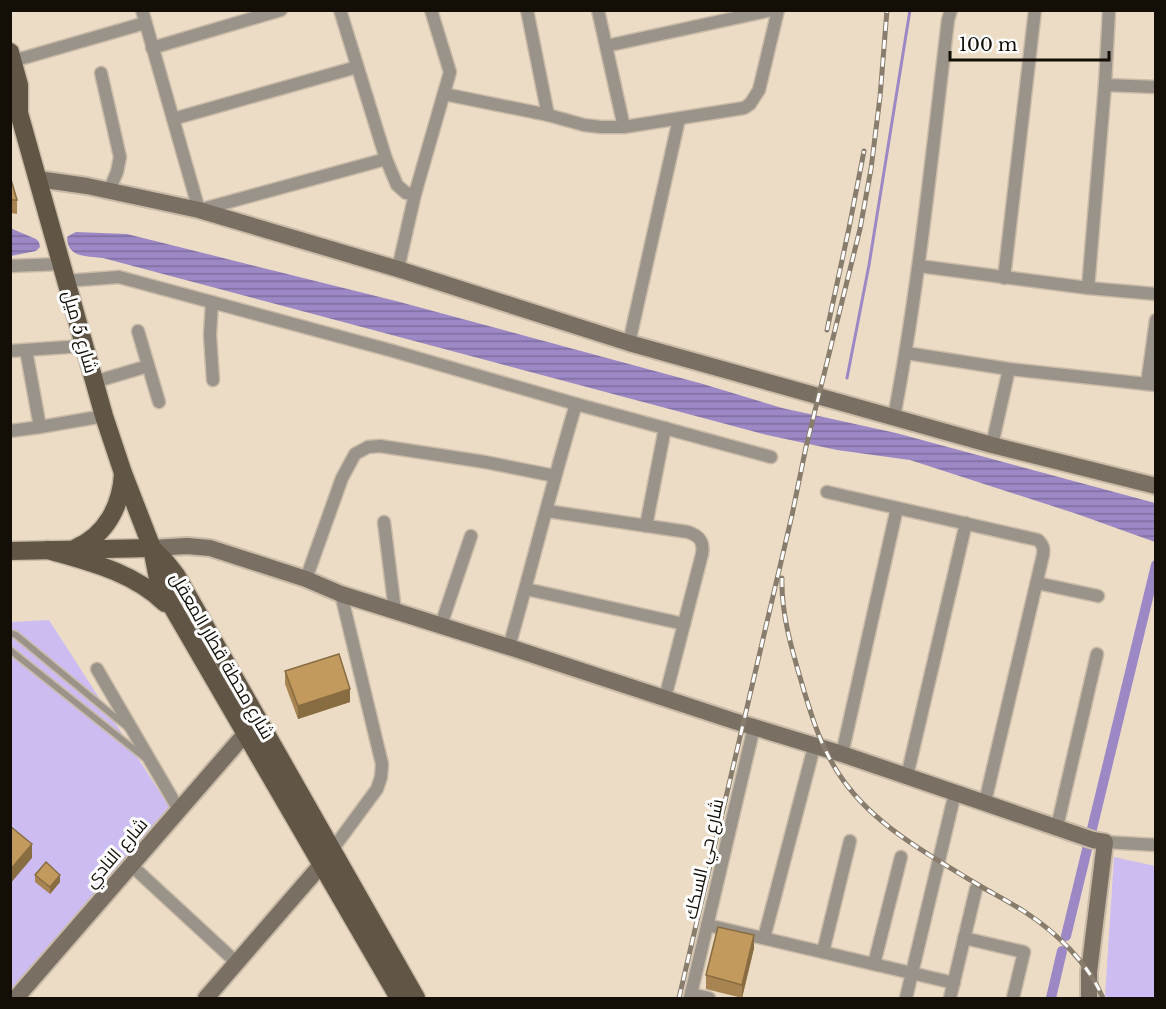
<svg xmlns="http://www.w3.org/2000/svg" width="1166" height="1009" font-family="'Libre Baskerville',Cairo,serif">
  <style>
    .grass { fill: #ccbcf2 }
    .water { fill: url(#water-rules) }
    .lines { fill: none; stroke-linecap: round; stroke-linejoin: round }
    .stream { stroke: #9c88c5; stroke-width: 3 }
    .canal { stroke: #9c88c5; stroke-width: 10 }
    .lane-casing { stroke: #c9bba7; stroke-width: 9 }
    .street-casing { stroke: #c9bba7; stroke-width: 15 }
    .secondary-casing { stroke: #c9bba7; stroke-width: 20 }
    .primary-casing { stroke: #c9bba7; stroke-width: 21 }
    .lane { stroke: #9a938a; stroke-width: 6 }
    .street { stroke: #9a938a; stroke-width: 12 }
    .secondary { stroke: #796f62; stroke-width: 16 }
    .primary { stroke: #615645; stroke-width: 18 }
    .rail-casing { stroke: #887d6d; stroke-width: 5 }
    .rail { stroke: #fff; stroke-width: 3; stroke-dasharray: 9; stroke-linecap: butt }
    .wall { fill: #a78451 }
    .shaded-wall { fill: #886c42 }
    .building { fill: #c29a5e; stroke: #886c42; stroke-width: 1.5 }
    .labels { text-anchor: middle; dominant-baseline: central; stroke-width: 6; stroke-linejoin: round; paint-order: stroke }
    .street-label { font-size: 18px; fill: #130e06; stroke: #fff }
  </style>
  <defs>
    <pattern id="water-rules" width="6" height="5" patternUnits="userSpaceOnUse" patternTransform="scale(1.5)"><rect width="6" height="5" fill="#9c88c5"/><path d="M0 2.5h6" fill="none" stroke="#7e6e9e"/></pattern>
  </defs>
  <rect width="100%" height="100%" fill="#ecdcc6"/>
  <g class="grass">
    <polygon points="49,620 170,808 11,991 11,622"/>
    <polygon points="1114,857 1155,866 1155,998 1111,998 1105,996"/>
  </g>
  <g class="water">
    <polygon points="10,228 36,239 39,242 40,247 36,251 11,256"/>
    <path d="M76 232 127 234 396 301 703 384 782 408 896 433 1155 503V542L1077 514 910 460 837 450 767 435 103 258C87 256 67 258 67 237L70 235Z"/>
  </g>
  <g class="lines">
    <polyline class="stream" points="847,378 869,265 910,10"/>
    <g class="canal">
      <polyline points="1066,936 1156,565"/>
      <polyline points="1051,998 1062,951"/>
    </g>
    <defs>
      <g id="lane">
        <polyline points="10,633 16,635 127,727"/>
        <polyline points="10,650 145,758"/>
      </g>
      <g id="street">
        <polyline points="142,10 199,210 386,159"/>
        <polyline points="340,10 386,159 397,185 406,193 415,194"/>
        <polyline points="527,10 548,115"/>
        <polyline points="598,10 624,127"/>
        <polyline points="606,46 772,10"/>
        <polyline points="152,48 281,10"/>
        <polyline points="13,61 145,23"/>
        <polyline points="101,73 120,157 117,172 109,191"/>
        <polyline points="1105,85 1156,87"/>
        <polyline points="444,94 548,115 584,125 601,127 624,127 744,108 750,104 759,90 778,10"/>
        <polyline points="173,119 357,67"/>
        <polyline points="10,266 61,264"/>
        <polyline points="919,266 1088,288 1156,294"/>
        <polyline points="398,269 415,194 450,72 431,10"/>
        <polyline points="1004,278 1035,10"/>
        <polyline points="65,281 119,277 393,351 576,404 771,457"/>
        <polyline points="1088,288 1105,85 1109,10"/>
        <polyline points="212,302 210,335 213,380"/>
        <polyline points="138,331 159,402"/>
        <polyline points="629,343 679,119"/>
        <polyline points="26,350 40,427"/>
        <polyline points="10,351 83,346"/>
        <polyline points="906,353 1009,369 1156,385"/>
        <polyline points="94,382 148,366"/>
        <polyline points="1147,384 1156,320"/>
        <path d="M894 417C919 286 932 153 948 20L951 10"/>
        <polyline points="10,431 40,427 104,416"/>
        <polyline points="992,445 1009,369"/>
        <path d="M827 492 1038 540C1043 545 1044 548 1043 555L985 802"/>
        <path d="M547 511 688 532C700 536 704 542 702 554L665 698"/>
        <polyline points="384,522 395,611"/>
        <polyline points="646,526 665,428"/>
        <polyline points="306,579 342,478 355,454 368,447 380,446 485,462 555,476"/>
        <polyline points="1037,583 1098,596"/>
        <polyline points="526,589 684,624"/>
        <polyline points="441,625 471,536"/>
        <path d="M509 647C532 566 552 484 576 404"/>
        <polyline points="97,669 179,810"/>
        <polyline points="842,754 897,508"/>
        <polyline points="907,776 966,523"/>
        <polyline points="1057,827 1097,654"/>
        <polyline points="1105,842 1156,845"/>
        <polyline points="332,850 377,789 381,777 382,764 341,594"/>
        <polyline points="131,865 237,963"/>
        <polyline points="707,925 954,983"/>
        <polyline points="764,938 814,747"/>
        <polyline points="964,938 1024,952 1013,998"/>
        <polyline points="823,952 850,841"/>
        <polyline points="874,964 901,857"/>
        <polyline points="691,994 709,998"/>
        <polyline points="690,998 754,727"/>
        <polyline points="906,998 955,793"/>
        <polyline points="950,998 976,889"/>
      </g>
      <g id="secondary">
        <polyline points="38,179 87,186 199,210 398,269 629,343 992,445 1156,486"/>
        <polyline points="152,548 187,546 210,548 306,579 341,594 509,647 734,721 842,754 1093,840 1105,842 1089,972 1089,998"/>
        <polyline points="16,998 245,734"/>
        <polyline points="206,998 322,864"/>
      </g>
      <g id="primary">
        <polyline points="10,52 19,85 19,111"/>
        <polyline points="10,97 19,113 104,416 123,473 152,548 159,584 399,998"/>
        <path d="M76 548C106 535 121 506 123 474"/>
        <polyline points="152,548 165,561 176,575 416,998"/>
        <path d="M48 550C90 562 133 572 165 603"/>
        <polyline points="10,551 152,548"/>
      </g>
    </defs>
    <use href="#lane" class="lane-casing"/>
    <use href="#street" class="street-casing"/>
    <use href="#secondary" class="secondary-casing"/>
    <use href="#primary" class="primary-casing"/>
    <use href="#lane" class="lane"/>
    <use href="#street" class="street"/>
    <use href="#secondary" class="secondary"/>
    <use href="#primary" class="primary"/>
    <defs>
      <g id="rail">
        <polyline points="827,330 849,228 864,151"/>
        <path d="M782 578C781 614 792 650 802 684 812 718 822 751 843 780 876 827 934 858 982 887 996 895 1011 903 1025 912 1057 933 1088 963 1103 998"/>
        <polyline points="679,998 792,515 806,447 860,229 871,169 880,97 887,10"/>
      </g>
    </defs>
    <use href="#rail" class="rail-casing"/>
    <use href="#rail" class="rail"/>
  </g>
  <g class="wall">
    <polygon points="10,176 17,200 17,214 10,213"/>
    <polygon points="285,671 350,702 298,719 285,684"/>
    <polygon points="35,875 60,882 50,894 35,882"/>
    <polygon points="754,948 742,998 706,989 706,975"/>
  </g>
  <g class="shaded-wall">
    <polygon points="350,689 350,702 298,719 298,706"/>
    <polygon points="32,844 32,858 10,884 10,870"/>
    <polygon points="60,875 60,882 50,894 50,887"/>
    <polygon points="754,935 754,948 742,998 742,985"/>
  </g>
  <g class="building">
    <polygon points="10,176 17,200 10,200"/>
    <polygon points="339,654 350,689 298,706 285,671"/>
    <polygon points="10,826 32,844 10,870"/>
    <polygon points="46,862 60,875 50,887 35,875"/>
    <polygon points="718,927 754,935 742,985 706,975"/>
  </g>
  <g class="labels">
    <g class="street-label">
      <text transform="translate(80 332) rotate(74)">شارع 5 ميل</text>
      <text transform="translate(222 656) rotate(60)">شارع محطة قطار المعقل</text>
      <text transform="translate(116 853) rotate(-49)">شارع النادي</text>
      <text transform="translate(704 859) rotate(-77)">شارع حي السكك</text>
    </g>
  </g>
  <rect width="1166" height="1009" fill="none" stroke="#130e06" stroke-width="24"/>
  <path d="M950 51v9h159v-9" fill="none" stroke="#130e06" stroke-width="3"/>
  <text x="959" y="51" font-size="18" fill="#130e06" stroke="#ffffff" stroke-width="4.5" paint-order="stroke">100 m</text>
</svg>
